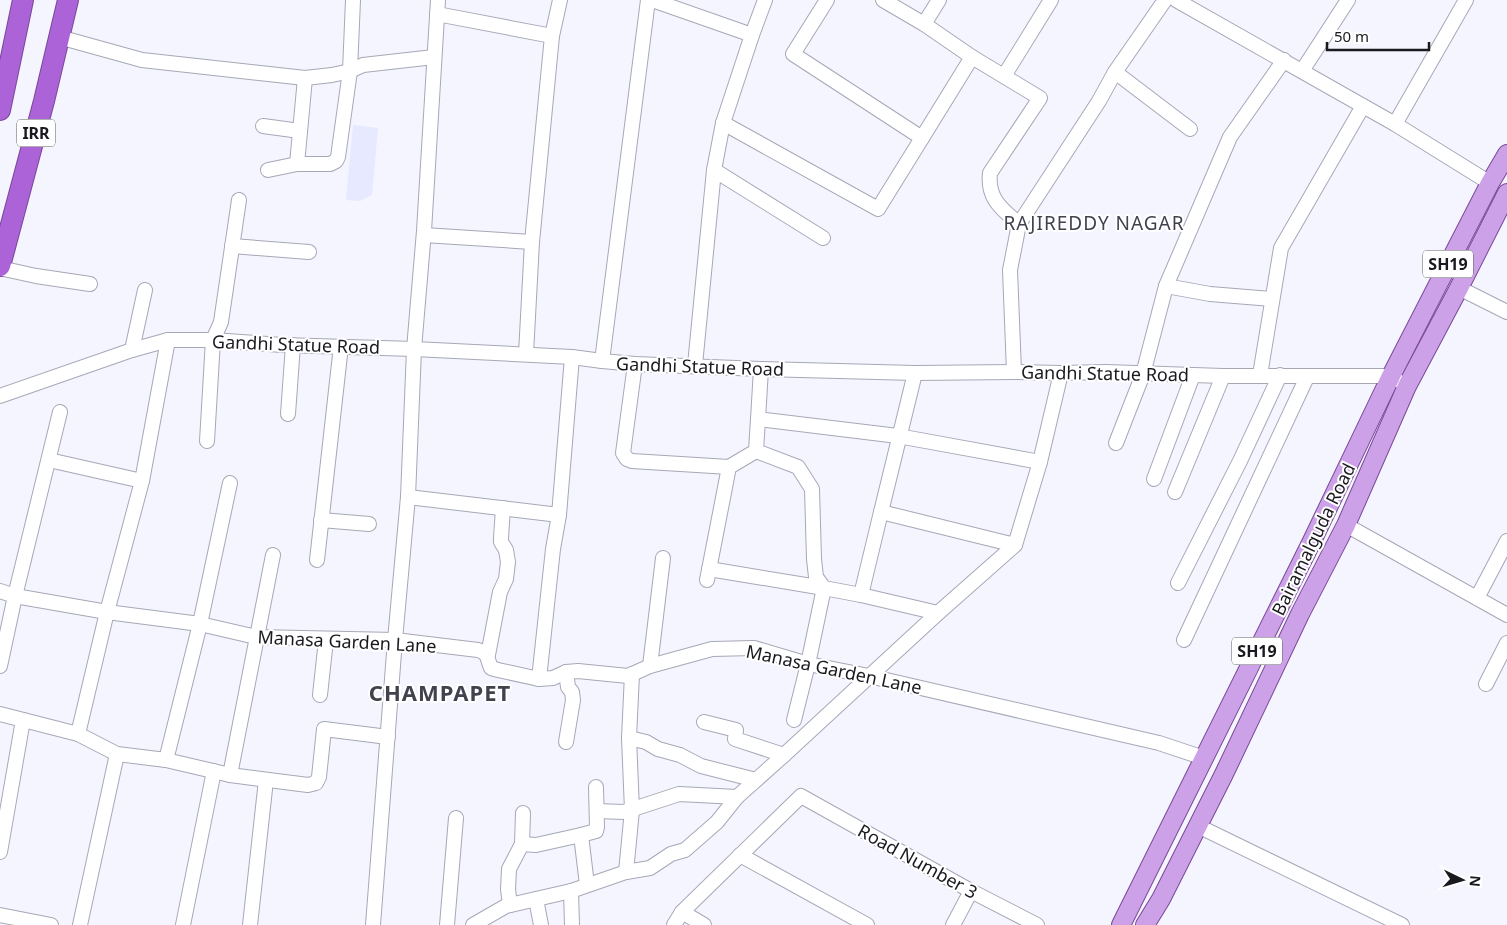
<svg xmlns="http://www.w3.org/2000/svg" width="1507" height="925" font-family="'Noto Sans',sans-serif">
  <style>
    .built { fill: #e6e9ff }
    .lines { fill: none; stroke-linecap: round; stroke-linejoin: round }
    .minor-casing { stroke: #a6a8b6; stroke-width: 16 }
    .major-casing { stroke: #784997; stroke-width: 20 }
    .highway-casing { stroke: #784997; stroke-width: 22 }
    .minor { stroke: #fff; stroke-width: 14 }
    .major { stroke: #cda1e7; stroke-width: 18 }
    .highway { stroke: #ab63d7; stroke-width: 20 }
    .labels { text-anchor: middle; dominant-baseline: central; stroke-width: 4; stroke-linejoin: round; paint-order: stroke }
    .shield { fill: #fff; stroke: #5e5e62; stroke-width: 1 }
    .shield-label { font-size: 16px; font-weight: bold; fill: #19191f }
    .street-label { font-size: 18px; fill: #19191f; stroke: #fff }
    .neighbourhood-label { font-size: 19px; letter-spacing: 1px; fill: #41424e; stroke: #fff }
    .district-label { font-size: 22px; font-weight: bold; letter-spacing: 1px; fill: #41424e; stroke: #fff }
  </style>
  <rect width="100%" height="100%" fill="#f4f5ff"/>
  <polygon class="built" points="353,125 378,128 372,195 360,201 346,200"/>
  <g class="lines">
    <defs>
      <g id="minor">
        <polyline points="652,0 752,35 765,0"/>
        <polyline points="883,0 924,24 972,57 922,138"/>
        <polyline points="1176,0 1395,124 1490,183"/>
        <polyline points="437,14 552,36"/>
        <polyline points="924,24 939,0"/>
        <polyline points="59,37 142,60 305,78 332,75 350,71 363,65 434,57"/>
        <path d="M972 57 1040 98 990 173C987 199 1002 209 1019 224"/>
        <polyline points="1302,71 1348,0"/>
        <polyline points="1115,72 1190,129"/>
        <polyline points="1004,76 1051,0"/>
        <polyline points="723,123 878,209 922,138 793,54 827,0"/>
        <polyline points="1395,124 1466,0"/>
        <polyline points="263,126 300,131"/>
        <polyline points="297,164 305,78"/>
        <polyline points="268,170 297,164 330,164 336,161 338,157 350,71 353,0"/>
        <polyline points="714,170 823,238"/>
        <polyline points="424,235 532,242"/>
        <polyline points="232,246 309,252"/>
        <polyline points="0,268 36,276 90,284"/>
        <polyline points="1459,288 1507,312"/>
        <polyline points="1272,299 1210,294 1166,286 1230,137 1284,60"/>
        <polyline points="132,350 145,290"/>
        <polyline points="526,354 532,242 552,36 560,0"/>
        <polyline points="602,361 648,0"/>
        <polyline points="635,364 623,453 627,459 632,461 729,467"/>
        <polyline points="695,365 714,170 723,123 752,35"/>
        <polyline points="761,369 758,419 898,436 1040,462"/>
        <polyline points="1014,372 1010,270 1019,224 1099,101 1115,72 1165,0"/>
        <polyline points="915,373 881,512 1015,545"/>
        <polyline points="1260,375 1281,248 1363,106"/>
        <polyline points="0,396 132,350 168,340 213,340 282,345 414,349 572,357 602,361 635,364 761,369 915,373 1014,372 1061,373 1106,372 1223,376 1391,376 1397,380"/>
        <polyline points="288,414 293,345"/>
        <polyline points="758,419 756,451 798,467 812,489 814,559 816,577 824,588"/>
        <polyline points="207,441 213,340 221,322 239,200"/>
        <polyline points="1116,443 1143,374 1166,286"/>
        <polyline points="49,460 142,481"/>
        <polyline points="1154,479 1193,375"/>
        <polyline points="230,483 200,624 166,760 230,775 308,785 316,783 319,777 324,729 388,737"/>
        <polyline points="1175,492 1223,376"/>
        <polyline points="408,497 559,515 572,357"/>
        <polyline points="881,512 861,595 938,613"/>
        <polyline points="321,520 369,524"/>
        <polyline points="1346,525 1507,615"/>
        <polyline points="317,560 341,346"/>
        <polyline points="709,569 824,588"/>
        <polyline points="707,580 729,467 756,451"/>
        <polyline points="1178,583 1240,461 1280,375"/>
        <path d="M0 591 15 596 107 612 200 624 256 637 395 640 478 650C489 653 487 659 491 668L498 670 539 679 553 678 566 672 578 671 628 676 650 666 712 649 754 648 808 664 869 676 1159 743 1204 758"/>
        <polyline points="1477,598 1507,541"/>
        <polyline points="1184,640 1307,377"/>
        <polyline points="488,655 500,592 506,579 508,562 506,550 501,542 501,538 503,508"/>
        <polyline points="0,666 15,596 60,412"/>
        <polyline points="650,666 663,558"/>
        <polyline points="566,672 568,687 572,692 573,700 566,742"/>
        <polyline points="539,679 553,549 559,515"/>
        <polyline points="1486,684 1507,643"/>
        <polyline points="320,695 326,640"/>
        <polyline points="0,714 78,734 117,754 166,760"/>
        <polyline points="794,720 808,664 824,588 861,595"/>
        <polyline points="704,722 736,730 735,739 784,755"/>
        <polyline points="78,734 107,612 142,481 168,340"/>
        <polyline points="629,738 646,742 658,749 680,755 701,766 756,780"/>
        <polyline points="230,775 273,555"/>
        <polyline points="597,811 624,812 679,794 737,797"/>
        <polyline points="1198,826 1402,925"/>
        <polyline points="522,844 536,845 581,835"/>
        <polyline points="0,852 23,720"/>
        <polyline points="740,855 867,925"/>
        <polyline points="626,872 632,810 629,738 632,674"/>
        <polyline points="587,885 581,835 596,831 597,827 596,787"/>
        <polyline points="571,891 572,925"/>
        <polyline points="536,899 541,925"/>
        <polyline points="510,905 508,889 509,869 522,844 523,813"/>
        <polyline points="682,912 704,925"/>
        <polyline points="0,915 51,925"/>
        <polyline points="80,925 117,754"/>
        <polyline points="183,925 214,771"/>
        <polyline points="250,925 266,780"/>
        <polyline points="373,925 395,640 408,497 414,349 424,231 438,0"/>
        <polyline points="447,925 456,818"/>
        <polyline points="473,925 506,906 571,891 626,872 650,868 671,854 685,850 717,822 737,797 784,755 938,613 1015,545 1040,462 1061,373"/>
        <polyline points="674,925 682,912 801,796 971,891 1037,925"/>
        <polyline points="953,925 971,891"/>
      </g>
      <g id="major">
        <polyline points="1121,925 1312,541 1391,376 1490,183 1507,154"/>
        <polyline points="1145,925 1161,899 1224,774 1300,614 1346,525 1407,386 1459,288 1507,193"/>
      </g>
      <g id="highway">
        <polyline points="0,110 23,0"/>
        <polyline points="0,266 44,101 68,0"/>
      </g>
    </defs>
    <use href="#minor" class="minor-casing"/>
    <use href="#major" class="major-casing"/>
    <use href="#highway" class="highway-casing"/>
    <use href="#minor" class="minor"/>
    <use href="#major" class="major"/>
    <use href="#highway" class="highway"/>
  </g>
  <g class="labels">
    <g class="shield">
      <rect x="17" y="119.5" width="38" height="27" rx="4"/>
      <rect x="1423" y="250.5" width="50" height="27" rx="4"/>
      <rect x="1232" y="637.5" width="50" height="27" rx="4"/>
    </g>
    <g class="shield-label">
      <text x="36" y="133">IRR</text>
      <text x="1448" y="264">SH19</text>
      <text x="1257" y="651">SH19</text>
    </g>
    <g class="street-label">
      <text transform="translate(296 344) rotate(2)">Gandhi Statue Road</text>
      <text transform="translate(700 366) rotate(2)">Gandhi Statue Road</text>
      <text transform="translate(1105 373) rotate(1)">Gandhi Statue Road</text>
      <text transform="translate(1313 539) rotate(-64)">Bairamalguda Road</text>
      <text transform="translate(347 641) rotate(3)">Manasa Garden Lane</text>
      <text transform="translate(834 669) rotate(12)">Manasa Garden Lane</text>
      <text transform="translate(918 861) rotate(29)">Road Number 3</text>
    </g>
    <g class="neighbourhood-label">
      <text x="1094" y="223">RAJIREDDY NAGAR</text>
    </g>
    <g class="district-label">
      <text x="440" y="692">CHAMPAPET</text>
    </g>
  </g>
  <g transform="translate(1462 880) rotate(95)" stroke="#ffffff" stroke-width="4" paint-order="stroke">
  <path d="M0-4L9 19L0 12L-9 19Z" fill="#19191f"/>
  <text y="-8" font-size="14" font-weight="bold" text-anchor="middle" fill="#19191f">N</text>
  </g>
  <path d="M1327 42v8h102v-8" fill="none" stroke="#19191f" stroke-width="2.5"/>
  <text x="1334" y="42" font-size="15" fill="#19191f" stroke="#ffffff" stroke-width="4" paint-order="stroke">50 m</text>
</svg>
